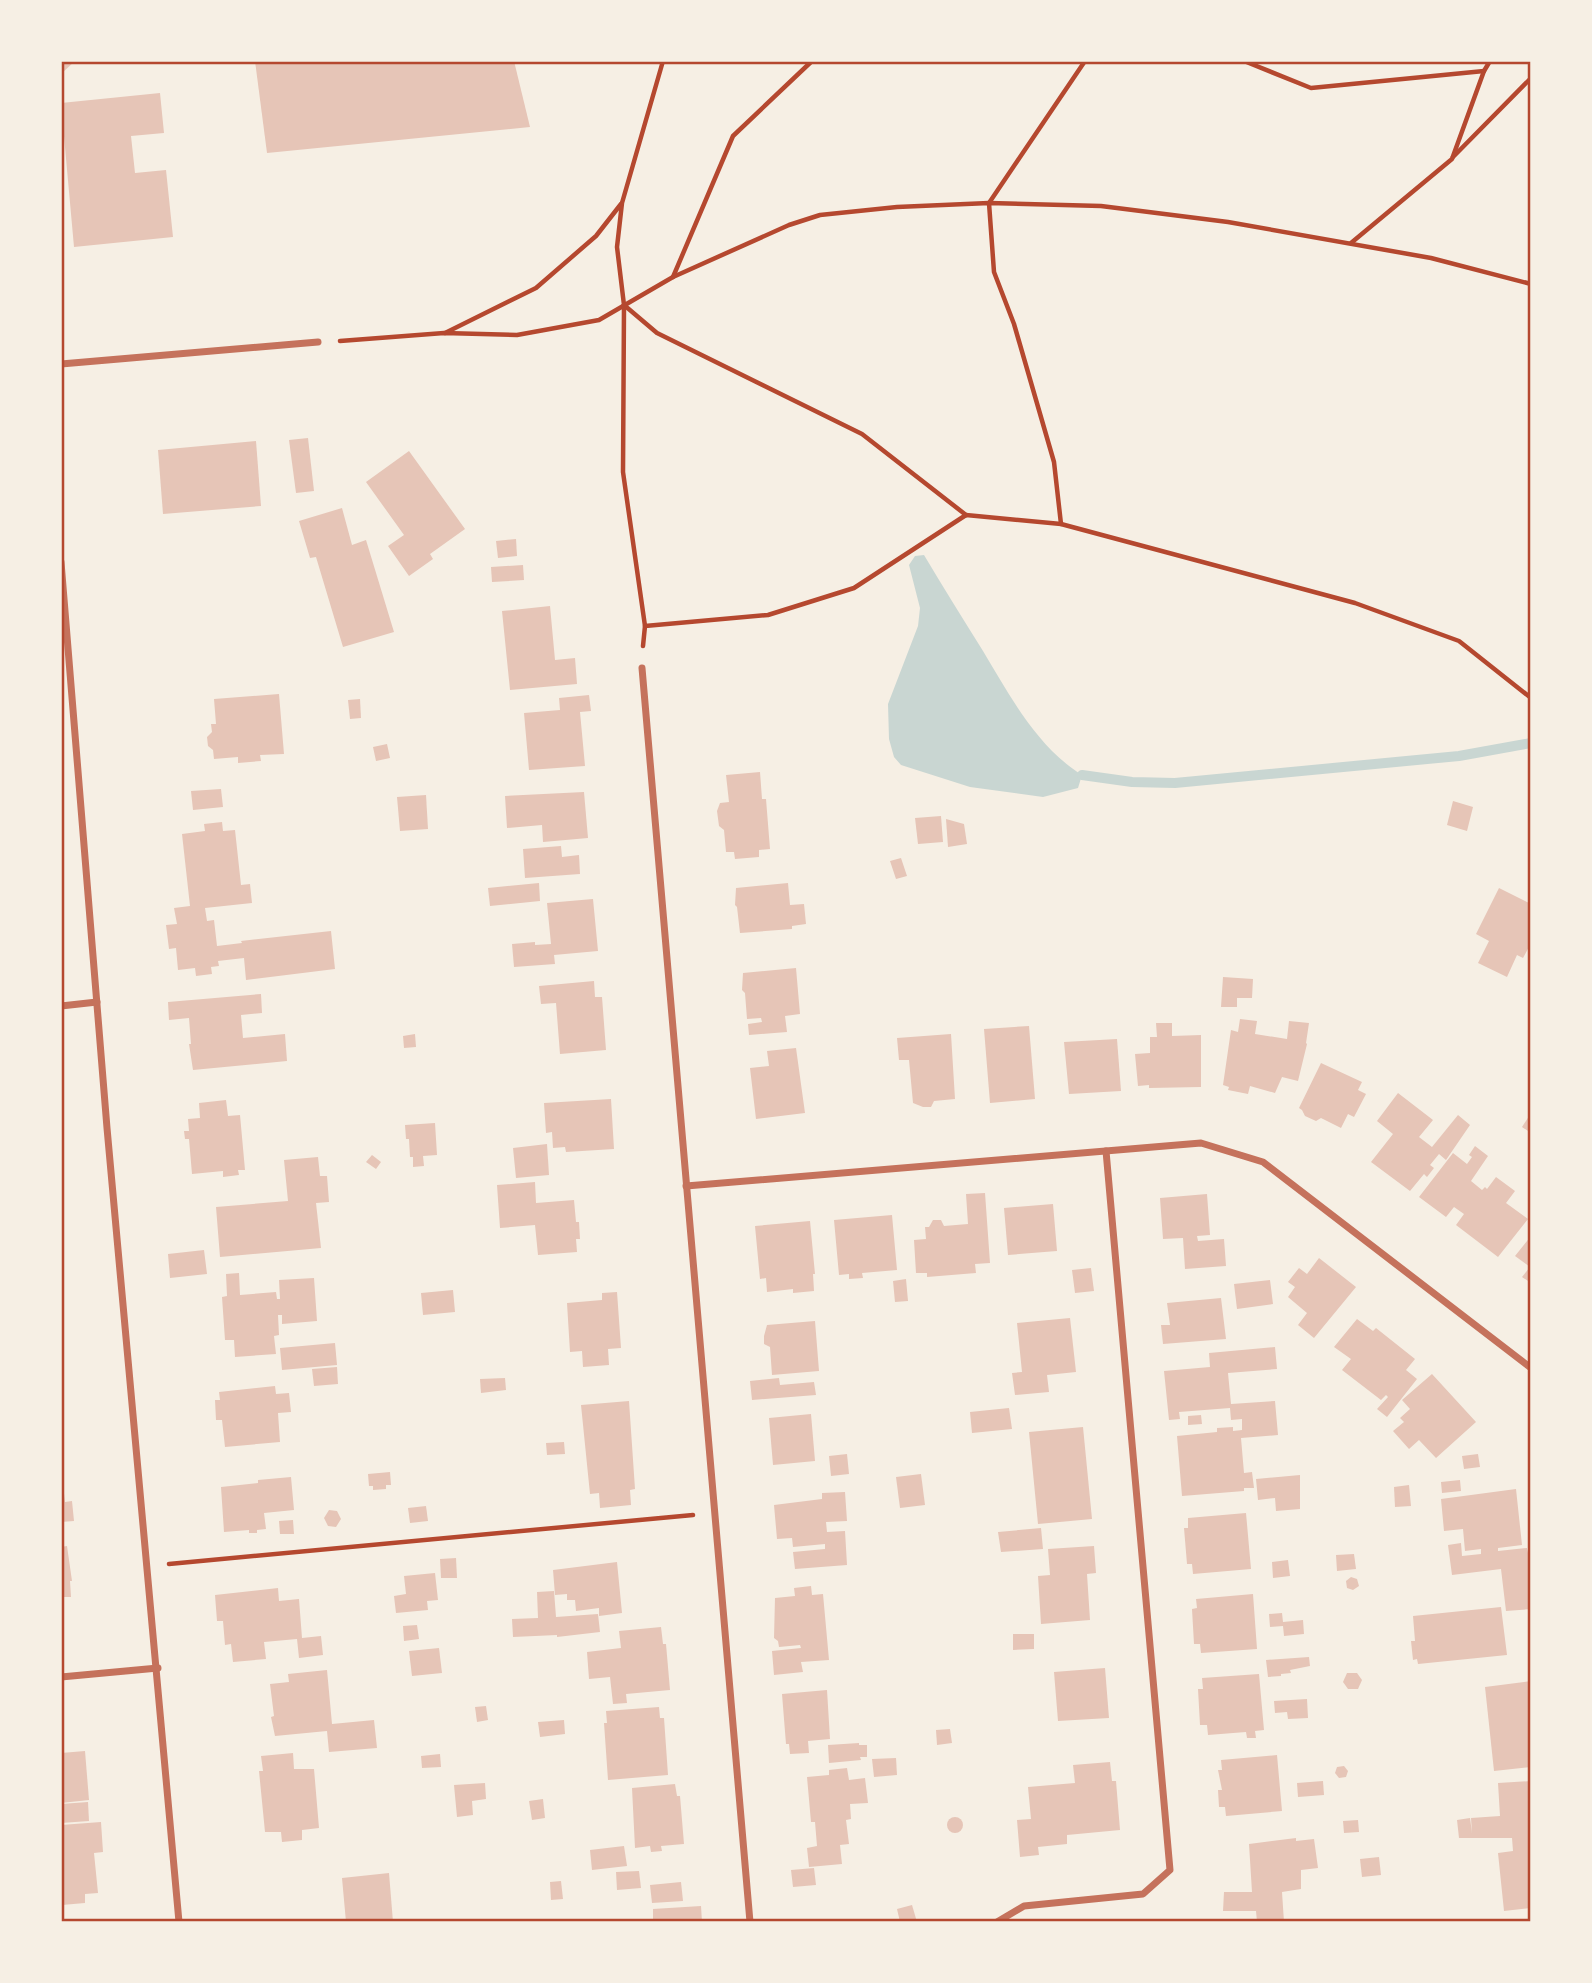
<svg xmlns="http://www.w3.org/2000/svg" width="1592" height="1983" font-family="'Exo 2',sans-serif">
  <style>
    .water { fill: #c9d6d2 }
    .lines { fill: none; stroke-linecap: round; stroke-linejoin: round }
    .stream { stroke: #c9d6d2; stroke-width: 10 }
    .building { fill: #e6c5b7 }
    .path { stroke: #b5482f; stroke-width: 4.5 }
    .minor { stroke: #c5725c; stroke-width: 7 }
    .neatline { fill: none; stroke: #b5482f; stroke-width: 2.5 }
  </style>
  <rect width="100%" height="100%" fill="#f6efe4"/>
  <path class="water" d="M924 555C943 587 963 619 983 651 1010 696 1037 747 1082 775L1078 788 1043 797 970 787 901 765 894 757 889 739 888 704 918 626 920 608 909 565 915 556Z"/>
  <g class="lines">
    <polyline class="stream" points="1082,775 1132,782 1175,783 1459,756 1531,743"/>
  </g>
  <g class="building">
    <polygon points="61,61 75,61 61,74"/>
    <polygon points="255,61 514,61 530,127 267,153"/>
    <polygon points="160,93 164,133 131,136 135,173 166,170 173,237 74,247 61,103"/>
    <polygon points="308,438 314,491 296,493 289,440"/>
    <polygon points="256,441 261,506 163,514 158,450"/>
    <polygon points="409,451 465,529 430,554 433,559 409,576 388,546 404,535 366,482"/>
    <polygon points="342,508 352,545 366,540 394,632 343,647 316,557 310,558 299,521"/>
    <polygon points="516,539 517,556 498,558 496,541"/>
    <polygon points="523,565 524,580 492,582 491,567"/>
    <polygon points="550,606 555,660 575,658 577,684 510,690 502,611"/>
    <polygon points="279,694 284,754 260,755 261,761 238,763 238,757 214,759 213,750 208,746 207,737 212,732 211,724 216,724 214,699"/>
    <polygon points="589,695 591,711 580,712 585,766 529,770 524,713 560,710 559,698"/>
    <polygon points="360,699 361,718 350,719 348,700"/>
    <polygon points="387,744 390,758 376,761 373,747"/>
    <polygon points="760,772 762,799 766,799 770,849 759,850 759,857 735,859 734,852 726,852 724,830 719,826 717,811 720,803 729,802 726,775"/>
    <polygon points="221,789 223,807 193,810 191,791"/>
    <polygon points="584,792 588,838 543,842 542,825 507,828 505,796"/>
    <polygon points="426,795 428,829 400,831 397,797"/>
    <polygon points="1453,801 1473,807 1467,831 1447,825"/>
    <polygon points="941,816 943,842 918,844 915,818"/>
    <polygon points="946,819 964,824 967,844 948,847"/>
    <polygon points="222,822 223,831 235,830 241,885 250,884 252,903 205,908 207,921 214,920 217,946 242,943 241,941 331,931 335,969 246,980 244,958 218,961 219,966 211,967 212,974 196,976 195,968 178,970 176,948 169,949 166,925 177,924 174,908 190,906 182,834 205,831 204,824"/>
    <polygon points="561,846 562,857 579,855 580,874 525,878 523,849"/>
    <polygon points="901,858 907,876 896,879 890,861"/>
    <polygon points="539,883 540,901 490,906 488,888"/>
    <polygon points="788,883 790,905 804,904 806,924 792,926 792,929 740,933 737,907 735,905 736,888"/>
    <polygon points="1499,888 1531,904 1531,943 1523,958 1517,955 1507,977 1478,963 1489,941 1476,934"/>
    <polygon points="593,899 598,951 554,955 555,964 514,967 512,944 535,942 535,945 551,944 547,903"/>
    <polygon points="796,968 800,1014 785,1016 787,1032 749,1035 748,1024 762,1022 761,1018 747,1019 745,993 742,990 743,973"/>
    <polygon points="1223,977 1253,979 1252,998 1237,998 1237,1007 1221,1007"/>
    <polygon points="594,981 595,997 602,997 606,1050 560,1054 556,1003 541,1004 539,986"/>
    <polygon points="261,994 262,1013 241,1015 243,1038 285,1034 287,1061 193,1070 189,1044 191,1044 189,1018 169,1020 168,1002"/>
    <polygon points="1240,1019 1257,1021 1255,1034 1287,1039 1289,1021 1309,1023 1306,1043 1307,1044 1298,1081 1282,1077 1275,1093 1250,1086 1248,1094 1228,1090 1229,1087 1223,1085 1231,1030 1238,1032"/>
    <polygon points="1156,1023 1172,1023 1172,1036 1201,1035 1201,1087 1149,1088 1149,1085 1138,1086 1135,1054 1150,1053 1150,1037 1157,1037"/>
    <polygon points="1029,1026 1035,1099 990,1103 984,1029"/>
    <polygon points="415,1034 416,1047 404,1048 403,1036"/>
    <polygon points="951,1034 955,1099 934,1101 931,1107 923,1107 913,1103 909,1060 899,1060 897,1038"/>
    <polygon points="1117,1039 1121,1091 1069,1094 1064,1042"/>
    <polygon points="796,1048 805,1113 756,1119 750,1068 769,1066 767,1051"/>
    <polygon points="1321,1063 1362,1082 1358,1090 1366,1094 1354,1117 1348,1114 1341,1128 1321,1118 1316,1121 1305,1116 1302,1110 1299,1108"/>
    <polygon points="1398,1093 1433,1120 1419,1137 1432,1147 1458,1115 1470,1125 1446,1160 1439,1154 1430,1165 1434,1168 1427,1177 1424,1174 1410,1191 1371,1162 1393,1134 1377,1121"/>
    <polygon points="611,1099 614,1149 566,1152 565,1147 553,1148 552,1132 546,1133 544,1103"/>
    <polygon points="226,1100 228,1116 240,1115 245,1170 238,1170 239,1175 223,1177 223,1171 192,1174 189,1139 185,1139 184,1131 189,1131 188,1119 200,1118 199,1103"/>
    <polygon points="1531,1113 1531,1133 1522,1127"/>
    <polygon points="435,1123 437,1155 423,1156 424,1166 413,1167 413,1157 410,1157 409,1139 406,1139 405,1125"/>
    <polygon points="547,1144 549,1175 516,1178 513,1148"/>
    <polygon points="1475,1146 1488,1156 1471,1181 1482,1190 1485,1187 1487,1189 1496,1177 1515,1191 1506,1203 1528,1219 1498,1257 1456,1225 1464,1214 1454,1207 1446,1217 1419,1197 1453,1153 1467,1164 1472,1157 1469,1155"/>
    <polygon points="372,1155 381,1162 376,1169 366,1162"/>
    <polygon points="318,1157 320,1176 327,1176 329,1202 316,1203 321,1248 220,1257 216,1207 288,1201 284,1160"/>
    <polygon points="535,1182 536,1203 574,1200 576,1222 579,1222 580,1239 576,1239 577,1252 538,1255 535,1225 500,1228 497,1185"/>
    <polygon points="985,1193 990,1263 975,1264 976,1273 927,1277 927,1273 916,1273 914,1240 926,1239 925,1227 929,1227 933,1220 941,1220 944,1226 968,1224 966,1194"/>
    <polygon points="1207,1194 1210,1235 1197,1236 1198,1241 1224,1239 1226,1266 1185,1269 1183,1238 1163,1239 1160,1198"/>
    <polygon points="1053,1204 1057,1251 1008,1255 1004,1208"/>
    <polygon points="892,1215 897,1270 862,1273 863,1278 849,1279 849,1274 839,1275 834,1220"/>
    <polygon points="810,1221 815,1274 813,1274 814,1291 793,1293 793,1289 767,1292 766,1278 760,1279 755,1226"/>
    <polygon points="1531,1236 1531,1283 1522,1277 1530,1267 1515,1256"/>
    <polygon points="204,1250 207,1274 170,1278 168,1254"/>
    <polygon points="1319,1258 1356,1287 1314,1338 1298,1325 1307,1313 1288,1297 1295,1287 1288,1282 1299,1268 1307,1274"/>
    <polygon points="1091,1268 1094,1291 1075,1293 1072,1270"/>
    <polygon points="239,1273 240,1295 276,1292 277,1299 280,1299 279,1280 314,1278 317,1321 282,1324 282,1315 278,1315 279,1335 274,1336 276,1354 235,1357 234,1340 225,1340 222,1297 227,1296 226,1274"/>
    <polygon points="906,1279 908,1301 895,1302 893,1281"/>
    <polygon points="1270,1280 1273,1304 1237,1309 1234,1284"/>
    <polygon points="453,1290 455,1312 423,1315 421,1293"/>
    <polygon points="617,1292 621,1348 608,1349 609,1365 583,1367 582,1351 570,1352 567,1303 602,1300 602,1293"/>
    <polygon points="1221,1298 1226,1339 1163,1344 1161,1325 1170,1325 1167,1303"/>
    <polygon points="1070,1318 1076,1372 1047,1375 1049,1392 1015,1395 1012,1373 1022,1372 1017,1323"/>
    <polygon points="1357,1319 1373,1331 1376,1328 1415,1359 1406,1370 1417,1379 1387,1417 1377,1409 1388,1397 1386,1395 1381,1400 1342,1370 1351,1359 1334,1347"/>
    <polygon points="815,1321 819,1371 772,1375 770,1347 764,1344 764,1336 767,1325"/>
    <polygon points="335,1343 337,1365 282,1370 280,1348"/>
    <polygon points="1275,1347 1277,1369 1228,1373 1231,1404 1275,1401 1278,1435 1241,1438 1244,1473 1252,1472 1254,1488 1244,1488 1244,1491 1182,1496 1177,1436 1217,1432 1217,1428 1233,1427 1233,1431 1242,1430 1242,1419 1231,1420 1230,1408 1179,1412 1180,1419 1169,1420 1164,1371 1210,1367 1209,1353"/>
    <polygon points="337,1367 338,1384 314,1386 312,1369"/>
    <polygon points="1432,1374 1476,1422 1436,1458 1419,1440 1409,1449 1393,1431 1404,1422 1400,1418 1410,1409 1402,1400"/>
    <polygon points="505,1378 506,1390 481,1393 480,1379"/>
    <polygon points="779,1378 780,1385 814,1382 816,1395 752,1400 750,1381"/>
    <polygon points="275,1386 276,1394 289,1393 291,1412 278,1413 280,1442 225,1447 222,1420 216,1420 215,1400 220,1400 219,1392"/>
    <polygon points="629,1401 635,1489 630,1490 631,1505 600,1508 599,1493 590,1494 581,1405"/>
    <polygon points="1009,1408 1012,1429 972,1433 970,1412"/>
    <polygon points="811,1414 815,1461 773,1465 769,1418"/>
    <polygon points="1201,1415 1202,1424 1188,1425 1188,1416"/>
    <polygon points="1083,1427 1092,1519 1038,1524 1029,1432"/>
    <polygon points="564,1442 565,1454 547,1455 546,1443"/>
    <polygon points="847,1454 849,1474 831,1476 829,1456"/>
    <polygon points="1478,1454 1480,1467 1464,1469 1462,1456"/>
    <polygon points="390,1472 391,1485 386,1485 386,1489 373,1490 373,1486 369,1486 368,1474"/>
    <polygon points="921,1474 925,1505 900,1508 896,1477"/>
    <polygon points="1300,1475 1300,1509 1276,1511 1275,1498 1258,1500 1256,1479"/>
    <polygon points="291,1477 294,1510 264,1513 266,1529 257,1530 257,1533 249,1533 249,1530 224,1532 221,1487 258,1483 258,1480"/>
    <polygon points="1460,1480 1461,1491 1442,1493 1441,1482"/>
    <polygon points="61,1485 63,1485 65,1502 72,1501 74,1521 61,1522"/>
    <polygon points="1409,1485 1411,1506 1395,1507 1394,1487"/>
    <polygon points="1516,1489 1522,1545 1498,1548 1498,1551 1527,1548 1531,1568 1531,1609 1506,1611 1501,1569 1452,1575 1448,1545 1461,1543 1462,1556 1481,1554 1481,1549 1465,1551 1463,1529 1444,1531 1441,1499"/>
    <polygon points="845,1492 847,1521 826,1522 827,1532 845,1531 847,1565 795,1569 793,1552 825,1549 825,1544 793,1547 792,1538 777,1539 774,1505 822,1499 822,1493"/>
    <polygon points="426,1506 428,1521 410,1523 408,1508"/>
    <polygon points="329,1510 337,1511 341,1519 336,1527 328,1526 324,1518"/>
    <polygon points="1246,1513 1251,1569 1193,1574 1192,1564 1187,1564 1184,1528 1188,1528 1188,1518"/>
    <polygon points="293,1520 294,1534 280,1534 279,1521"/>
    <polygon points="1041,1528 1043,1549 1001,1552 998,1532"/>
    <polygon points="67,1546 72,1581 70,1581 71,1597 61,1597 61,1547"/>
    <polygon points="1094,1546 1096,1573 1087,1574 1090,1620 1041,1624 1038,1576 1050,1575 1048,1549"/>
    <polygon points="1354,1554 1356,1569 1337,1571 1336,1555"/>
    <polygon points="456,1558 457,1578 441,1578 440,1559"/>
    <polygon points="1288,1560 1290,1576 1273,1578 1272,1562"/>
    <polygon points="617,1562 622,1613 599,1616 599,1608 576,1611 575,1600 567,1600 567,1594 555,1595 553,1570"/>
    <polygon points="435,1573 438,1600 427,1601 428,1610 396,1613 394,1596 406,1594 404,1576"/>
    <polygon points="1351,1577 1357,1579 1359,1586 1353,1590 1347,1588 1346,1581"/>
    <polygon points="811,1586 812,1595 823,1594 829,1660 801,1662 803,1672 774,1675 772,1651 801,1648 800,1645 779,1647 778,1641 774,1638 775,1598 795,1596 794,1588"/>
    <polygon points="278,1588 279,1601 299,1599 302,1638 321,1636 323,1655 299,1658 297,1639 264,1642 266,1659 233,1662 231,1644 225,1645 223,1621 217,1621 215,1595"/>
    <polygon points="554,1591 556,1617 598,1614 600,1632 557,1637 557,1635 513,1637 512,1619 538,1618 537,1592"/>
    <polygon points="1253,1594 1257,1649 1201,1653 1200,1644 1194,1644 1192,1609 1197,1608 1196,1599"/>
    <polygon points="1501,1607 1507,1655 1418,1664 1417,1659 1413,1660 1411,1641 1415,1641 1413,1616"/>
    <polygon points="1282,1613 1283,1622 1303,1620 1304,1634 1284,1636 1283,1626 1270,1627 1269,1614"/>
    <polygon points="417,1625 419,1639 404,1641 403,1626"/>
    <polygon points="661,1627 663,1644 666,1644 670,1690 626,1694 627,1703 613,1704 610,1677 589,1679 587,1652 621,1648 619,1631"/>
    <polygon points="1013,1634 1034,1634 1034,1649 1013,1650"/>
    <polygon points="439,1648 442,1673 412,1676 409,1651"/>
    <polygon points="1309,1657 1310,1666 1290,1670 1291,1673 1281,1674 1281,1676 1268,1677 1266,1660"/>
    <polygon points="1105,1668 1109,1718 1058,1721 1054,1672"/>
    <polygon points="327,1670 332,1724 374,1720 377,1748 329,1752 327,1731 275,1736 271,1717 274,1716 270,1684 289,1682 288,1674"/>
    <polygon points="1347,1673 1357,1673 1362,1680 1358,1689 1348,1689 1343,1682"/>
    <polygon points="1259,1674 1264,1730 1255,1731 1256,1738 1247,1738 1246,1732 1208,1735 1207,1725 1200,1725 1198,1689 1203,1689 1202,1678"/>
    <polygon points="1531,1681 1531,1767 1494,1771 1485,1687"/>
    <polygon points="827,1690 830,1739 808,1741 809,1753 790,1754 789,1744 786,1744 782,1694"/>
    <polygon points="1307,1699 1308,1718 1288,1719 1287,1712 1275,1713 1274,1701"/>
    <polygon points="486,1706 488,1720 477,1722 475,1707"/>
    <polygon points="659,1707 660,1718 664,1718 668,1775 608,1780 604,1723 607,1723 606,1711"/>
    <polygon points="564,1720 565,1734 540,1737 538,1722"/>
    <polygon points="950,1729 952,1743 937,1745 936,1730"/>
    <polygon points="859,1743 859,1745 867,1745 867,1757 860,1757 861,1760 829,1763 828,1745"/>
    <polygon points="85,1751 89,1800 61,1803 61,1753"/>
    <polygon points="293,1753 294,1769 314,1769 319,1828 302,1830 302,1840 282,1842 281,1832 265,1832 259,1771 263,1771 261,1756"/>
    <polygon points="440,1754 441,1767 422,1768 421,1756"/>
    <polygon points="1277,1755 1282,1811 1226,1816 1225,1807 1219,1807 1218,1790 1222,1790 1218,1770 1222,1770 1221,1760"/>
    <polygon points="896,1758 897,1775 874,1777 872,1759"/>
    <polygon points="1110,1762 1112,1781 1116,1781 1120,1830 1067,1835 1067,1844 1038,1847 1039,1855 1020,1857 1017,1820 1031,1819 1028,1787 1075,1783 1073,1765"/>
    <polygon points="1344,1766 1348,1771 1346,1777 1339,1778 1335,1773 1337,1767"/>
    <polygon points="847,1768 849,1780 865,1778 868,1803 850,1804 851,1819 846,1820 849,1844 840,1845 842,1864 809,1867 807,1848 817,1846 815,1822 811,1822 807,1777 829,1775 829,1770"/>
    <polygon points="1323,1781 1324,1795 1298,1797 1297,1783"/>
    <polygon points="1531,1781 1531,1908 1504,1911 1498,1853 1513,1851 1512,1838 1459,1838 1457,1820 1470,1818 1472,1833 1471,1818 1500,1816 1498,1783"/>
    <polygon points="485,1783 486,1799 472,1801 473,1815 457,1817 454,1785"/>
    <polygon points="675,1784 677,1796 680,1796 684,1844 661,1846 662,1851 651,1852 650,1846 635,1848 632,1788"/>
    <polygon points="543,1799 545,1818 532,1820 529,1801"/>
    <polygon points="88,1802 89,1821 61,1823 61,1804"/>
    <circle cx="955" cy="1825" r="8"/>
    <polygon points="1358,1820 1359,1832 1344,1833 1343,1821"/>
    <polygon points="101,1822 103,1852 94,1853 98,1893 85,1894 85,1903 62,1905 61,1825"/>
    <polygon points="1296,1838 1296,1841 1314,1839 1318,1868 1301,1870 1301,1889 1282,1892 1284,1922 1257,1922 1256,1911 1223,1911 1224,1892 1252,1892 1249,1844"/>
    <polygon points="624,1846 627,1866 592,1870 590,1850"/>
    <polygon points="1379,1857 1381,1875 1362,1877 1360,1859"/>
    <polygon points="814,1868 816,1885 793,1887 791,1870"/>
    <polygon points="639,1871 641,1888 617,1890 616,1872"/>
    <polygon points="389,1873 393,1922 346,1922 342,1878"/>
    <polygon points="561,1881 563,1899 551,1900 550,1882"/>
    <polygon points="681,1882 683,1901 652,1903 650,1885"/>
    <polygon points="912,1905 917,1922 900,1922 897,1909"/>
    <polygon points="701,1906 702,1922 653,1922 653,1909"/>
  </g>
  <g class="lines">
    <g class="path">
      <polyline points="1244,61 1311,88 1484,71"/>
      <polyline points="1453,157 1531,78"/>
      <polyline points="1351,243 1452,159 1484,71 1490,61"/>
      <polyline points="673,277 733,136 812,61"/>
      <polyline points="624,305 657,333 862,434 966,515"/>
      <polyline points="445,333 536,288 596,236 621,204"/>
      <polyline points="340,341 444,333 517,335 599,320 673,277 789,225 820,215 897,207 989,203 1101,206 1228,222 1431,258 1531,284"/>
      <polyline points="1061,524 1054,462 1014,324 994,272 989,203 1085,61"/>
      <polyline points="645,626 768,615 854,588 966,515 1061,524 1355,603 1459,641 1531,698"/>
      <polyline points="643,646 645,626 623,472 624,305 617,247 622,203 663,61"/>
      <polyline points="169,1564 693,1515"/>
    </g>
    <g class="minor">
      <polyline points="61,364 318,342"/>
      <polyline points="61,562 107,1128 179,1922"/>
      <polyline points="642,668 750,1922"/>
      <polyline points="61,1006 97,1002"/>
      <polyline points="686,1186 1201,1143 1263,1162 1531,1368"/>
      <polyline points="61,1677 158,1668"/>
      <polyline points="997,1922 1024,1906 1143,1894 1170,1870 1106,1151"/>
    </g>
  </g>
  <rect width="1592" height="1983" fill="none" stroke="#f6efe4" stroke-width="126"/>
  <rect x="63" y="63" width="1466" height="1857" class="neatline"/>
</svg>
